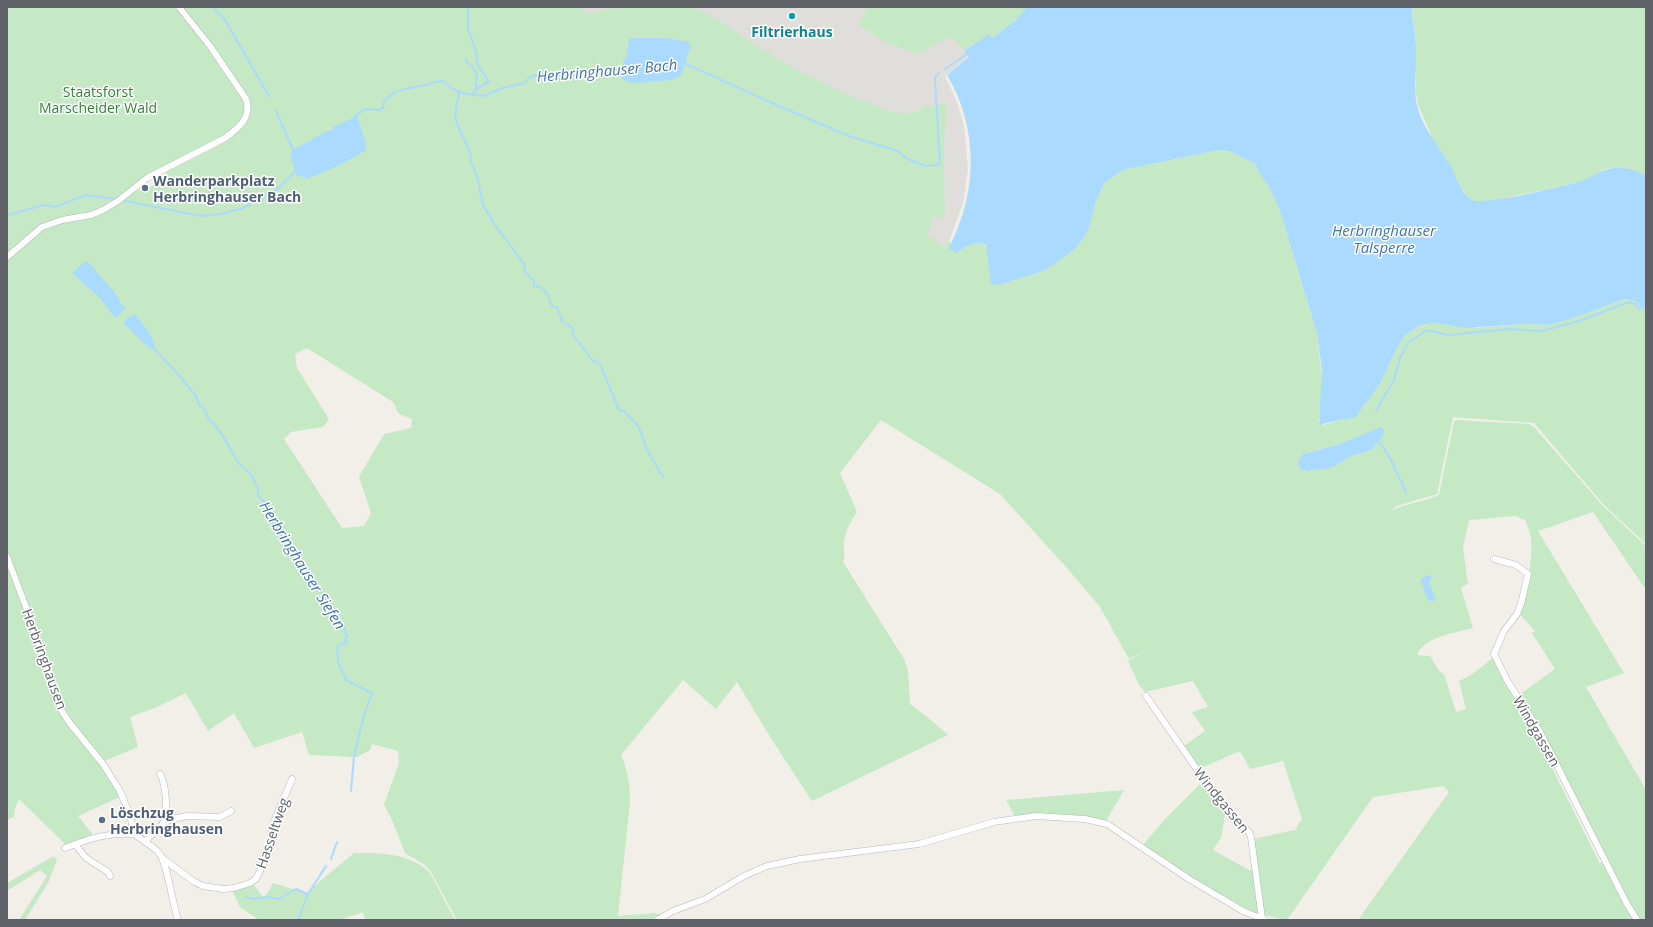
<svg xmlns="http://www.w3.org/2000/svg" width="1653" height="927" font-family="'Open Sans',sans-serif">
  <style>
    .industrial { fill: #e0deda }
    .green { fill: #c5e8c5; fill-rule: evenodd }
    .water { fill: #aadaff }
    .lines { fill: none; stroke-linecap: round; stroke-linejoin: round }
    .stream { stroke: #aadaff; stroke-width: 2 }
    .minor-casing { stroke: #b5b8bc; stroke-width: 7 }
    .minor { stroke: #fff; stroke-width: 6 }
    .culture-dot { fill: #0f9aa8; stroke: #fff; stroke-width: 1.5 }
    .service-dot { fill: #5c6f8a; stroke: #fff; stroke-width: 1.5 }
    .labels { text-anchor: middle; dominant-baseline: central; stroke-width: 3; stroke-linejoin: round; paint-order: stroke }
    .culture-label { font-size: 14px; font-weight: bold; fill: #0d838f; stroke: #fff }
    .park-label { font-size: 14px; fill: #348238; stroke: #fff }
    .service-label { font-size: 14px; font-weight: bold; fill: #4e5e75; stroke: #fff; text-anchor: start }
    .street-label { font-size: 14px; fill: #5f6368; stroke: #fff }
    .water-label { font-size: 15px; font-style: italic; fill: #4174aa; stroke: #fff }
  </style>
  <rect width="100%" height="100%" fill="#f1efe8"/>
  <polygon class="industrial" points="585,7 868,7 858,24 917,54 951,36 969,57 945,76 957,102 964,126 968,169 963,203 952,234 945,249 927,235 575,86"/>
  <g class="green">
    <path d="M7 7H585L584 13 595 12 600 10 641 7H693L720 21 758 47 799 71 858 100 869 103 888 111 906 114 920 110 926 105 931 107 946 103 944 156 945 215 944 218 934 216 927 235 945 248 948 241 951 242 957 253C965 247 973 242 983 243 989 248 991 272 990 279L1002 284 1039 273 1044 271 1074 250 1083 239 1089 228 1096 201 1104 183 1123 170 1218 150 1229 151 1256 164 1257 169 1266 181 1280 211 1317 333 1322 378 1320 413 1318 422 1324 425 1343 419 1355 418 1380 384 1395 352 1405 335 1420 325 1434 323 1476 328 1521 324 1547 325 1579 316 1625 299 1635 301 1646 312V544L1604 505 1534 423 1453 417 1437 494 1397 506 1390 512 1399 507 1425 500 1439 495 1454 422 1456 420 1529 424 1534 427 1603 506 1646 546V590L1593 512 1538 531 1624 673 1586 687 1646 790V920H1358L1449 792 1443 786 1373 797 1287 920 1254 913 1173 867 1142 846 1167 817 1201 783 1225 814 1221 838 1213 850 1249 870 1256 869 1253 839 1295 830 1302 819 1283 761 1250 769 1240 751 1199 769 1184 746 1205 731 1192 712 1208 707 1193 681 1145 692 1139 685 1128 661 1148 648 1129 659 1100 607 1066 567 1000 494 881 420 840 473 857 512C851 521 845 531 844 542 843 549 846 554 843 562L904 659 908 670 910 704 931 720 948 735 812 801 772 740 737 682 716 709 683 680 621 755C628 771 630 785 630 802L618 916 655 913 661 915 657 920H457L431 872 425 865 405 853 392 820 384 805 399 763 398 751 372 744 370 750 357 757 309 755 302 732 254 748 234 713 208 731 186 693 155 708 130 717 138 747 100 763 114 784 120 797 78 816 94 836 66 845 19 799 15 808 14 817 7 820ZM235 86 245 91C248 97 252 105 250 112 249 116 247 123 244 126 228 145 188 160 166 171L168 178 143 190 131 191C147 181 163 170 180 160 199 149 234 136 244 117 250 106 241 96 235 86ZM307 348 393 402 399 414 412 419 411 428 384 434 359 477 371 513 364 526 342 528 284 439 291 432 323 427 329 419 297 368 295 354ZM1366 434 1371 450 1349 457 1337 465 1306 453 1340 444ZM1515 516 1525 520C1527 525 1530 532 1531 538 1533 556 1527 596 1518 612L1535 631 1532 633 1555 669 1519 695 1532 717 1527 720 1493 658 1471 675 1459 681 1466 709 1456 712 1444 674 1439 671 1430 656 1417 655C1425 636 1455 633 1473 628L1461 588 1468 584 1463 548 1469 520ZM1542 734 1606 858 1600 864 1554 772 1552 766 1536 737Z"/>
    <polygon points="868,7 1027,7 1016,20 992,38 983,38 964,51 951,36 917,54 881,40 858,24"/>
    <polygon points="1412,7 1646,7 1646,175 1626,169 1612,168 1604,169 1592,177 1581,181 1549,189 1489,201 1476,202 1469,199 1461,187 1448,162 1434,141 1418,105 1416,92 1416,44"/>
    <polygon points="1124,790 1106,821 1016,818 1006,800"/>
    <path d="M354 853C380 853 411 853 430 873L455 920H366L362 912C355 916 346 916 341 920H259L240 907 232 890 253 884 263 897H265L273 883 306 893Z"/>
    <polygon points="54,856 57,860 48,883 25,920 19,920 47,876 40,870 7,891 7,883"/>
  </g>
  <g class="water">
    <path d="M1027 7H1412C1412 21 1416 35 1416 49 1417 66 1414 83 1416 100 1419 123 1437 143 1448 162 1455 172 1461 194 1472 200 1482 206 1565 186 1581 181 1593 177 1601 169 1614 168 1625 167 1636 171 1646 175V312L1635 301 1625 299 1579 316 1549 325 1521 324 1468 328 1434 323 1420 325 1405 335 1395 352 1380 384 1355 418 1343 419 1319 425 1322 370 1317 333 1280 211 1269 187 1257 169 1256 164 1229 151 1218 150 1123 170 1104 183 1096 201 1089 228 1083 239 1074 250 1044 271 1002 284 991 285 986 245 983 243C973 242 965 247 957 253L949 249C952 245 951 243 953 239 978 186 977 125 947 75L969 57 964 51 989 34 992 38 1016 20Z"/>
    <path d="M630 38H667L688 42 691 46 681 75 673 80 633 83 624 80 621 77 623 75 621 74V69H623V62C628 58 627 45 630 38Z"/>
    <path d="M356 113 366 144V150C347 162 326 172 306 179L304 177 297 176 290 156 293 150 327 131 332 130 333 127 353 118Z"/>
    <polygon points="86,261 89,263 115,293 122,305 126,308 116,317 113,316 100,298 73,274 73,272"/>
    <path d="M135 314C141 322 157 340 155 350L148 347 124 324V322L130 316Z"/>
    <polygon points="1381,427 1384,430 1383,435 1371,450 1349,457 1337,465 1329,468 1308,471 1300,469 1298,462 1303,454 1340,444"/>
    <polygon points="1428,575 1432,576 1429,584 1436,598 1433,602 1427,599 1421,581 1421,579"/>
  </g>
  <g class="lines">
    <g class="stream">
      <polyline points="213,7 225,20 269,96"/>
      <polyline points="468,7 468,29 475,48 478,65 489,82 476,89 472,96"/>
      <path d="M466 58V62C479 70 477 75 476 89"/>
      <polyline points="684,63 772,103 849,136 898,151 906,158 920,164 928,166 938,165 940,162 935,80 935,77 939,73"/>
      <polyline points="945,69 967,54"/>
      <path d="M459 93 455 114 457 124 470 152 471 162 477 176 483 205 495 225 524 264 525 273 534 280V286C546 286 548 296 552 306L557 307 562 321 573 328V335L592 360 600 364 619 410 624 411 639 427 647 450 663 477"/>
      <polyline points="276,111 294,152"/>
      <polyline points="356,117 364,109 379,110 383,108 384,101 396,91 431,84 433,82 443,81 451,88 462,93 484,96 502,88 524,83 530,77 540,74 545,75 577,72 584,74 606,70 622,72"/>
      <polyline points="121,200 200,216 221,214 243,208 275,191 296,171"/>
      <polyline points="7,215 45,205 55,207 86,195 117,199"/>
      <path d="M155 350 177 373 196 396 199 405 205 410 208 418 221 433 239 464 245 468 252 476 258 489V496L268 505 267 508C269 512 269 517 271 521 274 527 279 530 281 536L284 537 299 566 322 592 340 622 344 626 347 637 345 639 347 642 337 647 338 662 346 680 372 693 364 715 354 756 351 791"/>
      <polyline points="1376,410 1394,380 1400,358 1408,343 1427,330 1448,335 1508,329 1542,331 1579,321 1629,302 1635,304 1639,309 1642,307"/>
      <polyline points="1379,441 1390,458 1406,492"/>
      <polyline points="331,859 337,842"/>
      <polyline points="246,897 254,899 267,897 279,899 296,889 308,894"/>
      <polyline points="298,920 308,894 326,866"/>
    </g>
    <defs>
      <g id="minor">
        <path d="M7 257 42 227 62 220 91 215 103 210 118 201 147 178 225 138C239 128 252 117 246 99L210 46 179 7"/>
        <path d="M7 557 29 615 55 696 63 713 72 726 103 764 120 791 130 815 134 834C143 841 152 845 159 853 167 862 173 906 178 920"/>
        <polyline points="1494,559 1516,565 1528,574 1521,604 1517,614 1504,631 1494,654 1508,682 1539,730 1627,904 1637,920"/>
        <polyline points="1146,696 1203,778 1236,821 1249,832 1251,837 1262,919"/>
        <polyline points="163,823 172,819 187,816 220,817 231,811"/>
        <path d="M146 841C151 835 157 830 162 825 169 815 166 784 160 774"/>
        <polyline points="75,844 86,858 108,872 110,876"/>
        <path d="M65 848C88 839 109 832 134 834"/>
        <polyline points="162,858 193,881 203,886 223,889 234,888 250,883 256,879 269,852 273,824 292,779"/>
        <polyline points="657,920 673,911 705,899 744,876 767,866 800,859 919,844 994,822 1036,816 1085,819 1107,824 1189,879 1243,911 1265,920"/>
      </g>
    </defs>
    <use href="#minor" class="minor-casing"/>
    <use href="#minor" class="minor"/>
  </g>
  <circle class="culture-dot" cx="792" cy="16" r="4"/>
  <g class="service-dot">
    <circle cx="145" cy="188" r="4"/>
    <circle cx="102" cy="820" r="4"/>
  </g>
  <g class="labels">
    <g class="culture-label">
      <text x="792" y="31">Filtrierhaus</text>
    </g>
    <g class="park-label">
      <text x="98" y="91">Staatsforst<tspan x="98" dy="16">Marscheider Wald</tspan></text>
    </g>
    <g class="service-label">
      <text x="153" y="180">Wanderparkplatz<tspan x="153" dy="16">Herbringhauser Bach</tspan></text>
      <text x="110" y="812">Löschzug<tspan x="110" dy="16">Herbringhausen</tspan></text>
    </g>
    <g class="street-label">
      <text transform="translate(45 659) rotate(70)">Herbringhausen</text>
      <text transform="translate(1537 731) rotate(60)">Windgassen</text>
      <text transform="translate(1222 800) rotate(51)">Windgassen</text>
      <text transform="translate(272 833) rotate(-71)">Hasseltweg</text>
    </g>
    <g class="water-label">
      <text transform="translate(607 70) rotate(-5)">Herbringhauser Bach</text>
      <text x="1384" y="230">Herbringhauser<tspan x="1384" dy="17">Talsperre</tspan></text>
      <text transform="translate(303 565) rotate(58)">Herbringhauser Siefen</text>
    </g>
  </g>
  <rect width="1653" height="927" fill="none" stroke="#5f6368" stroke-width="16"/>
</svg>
